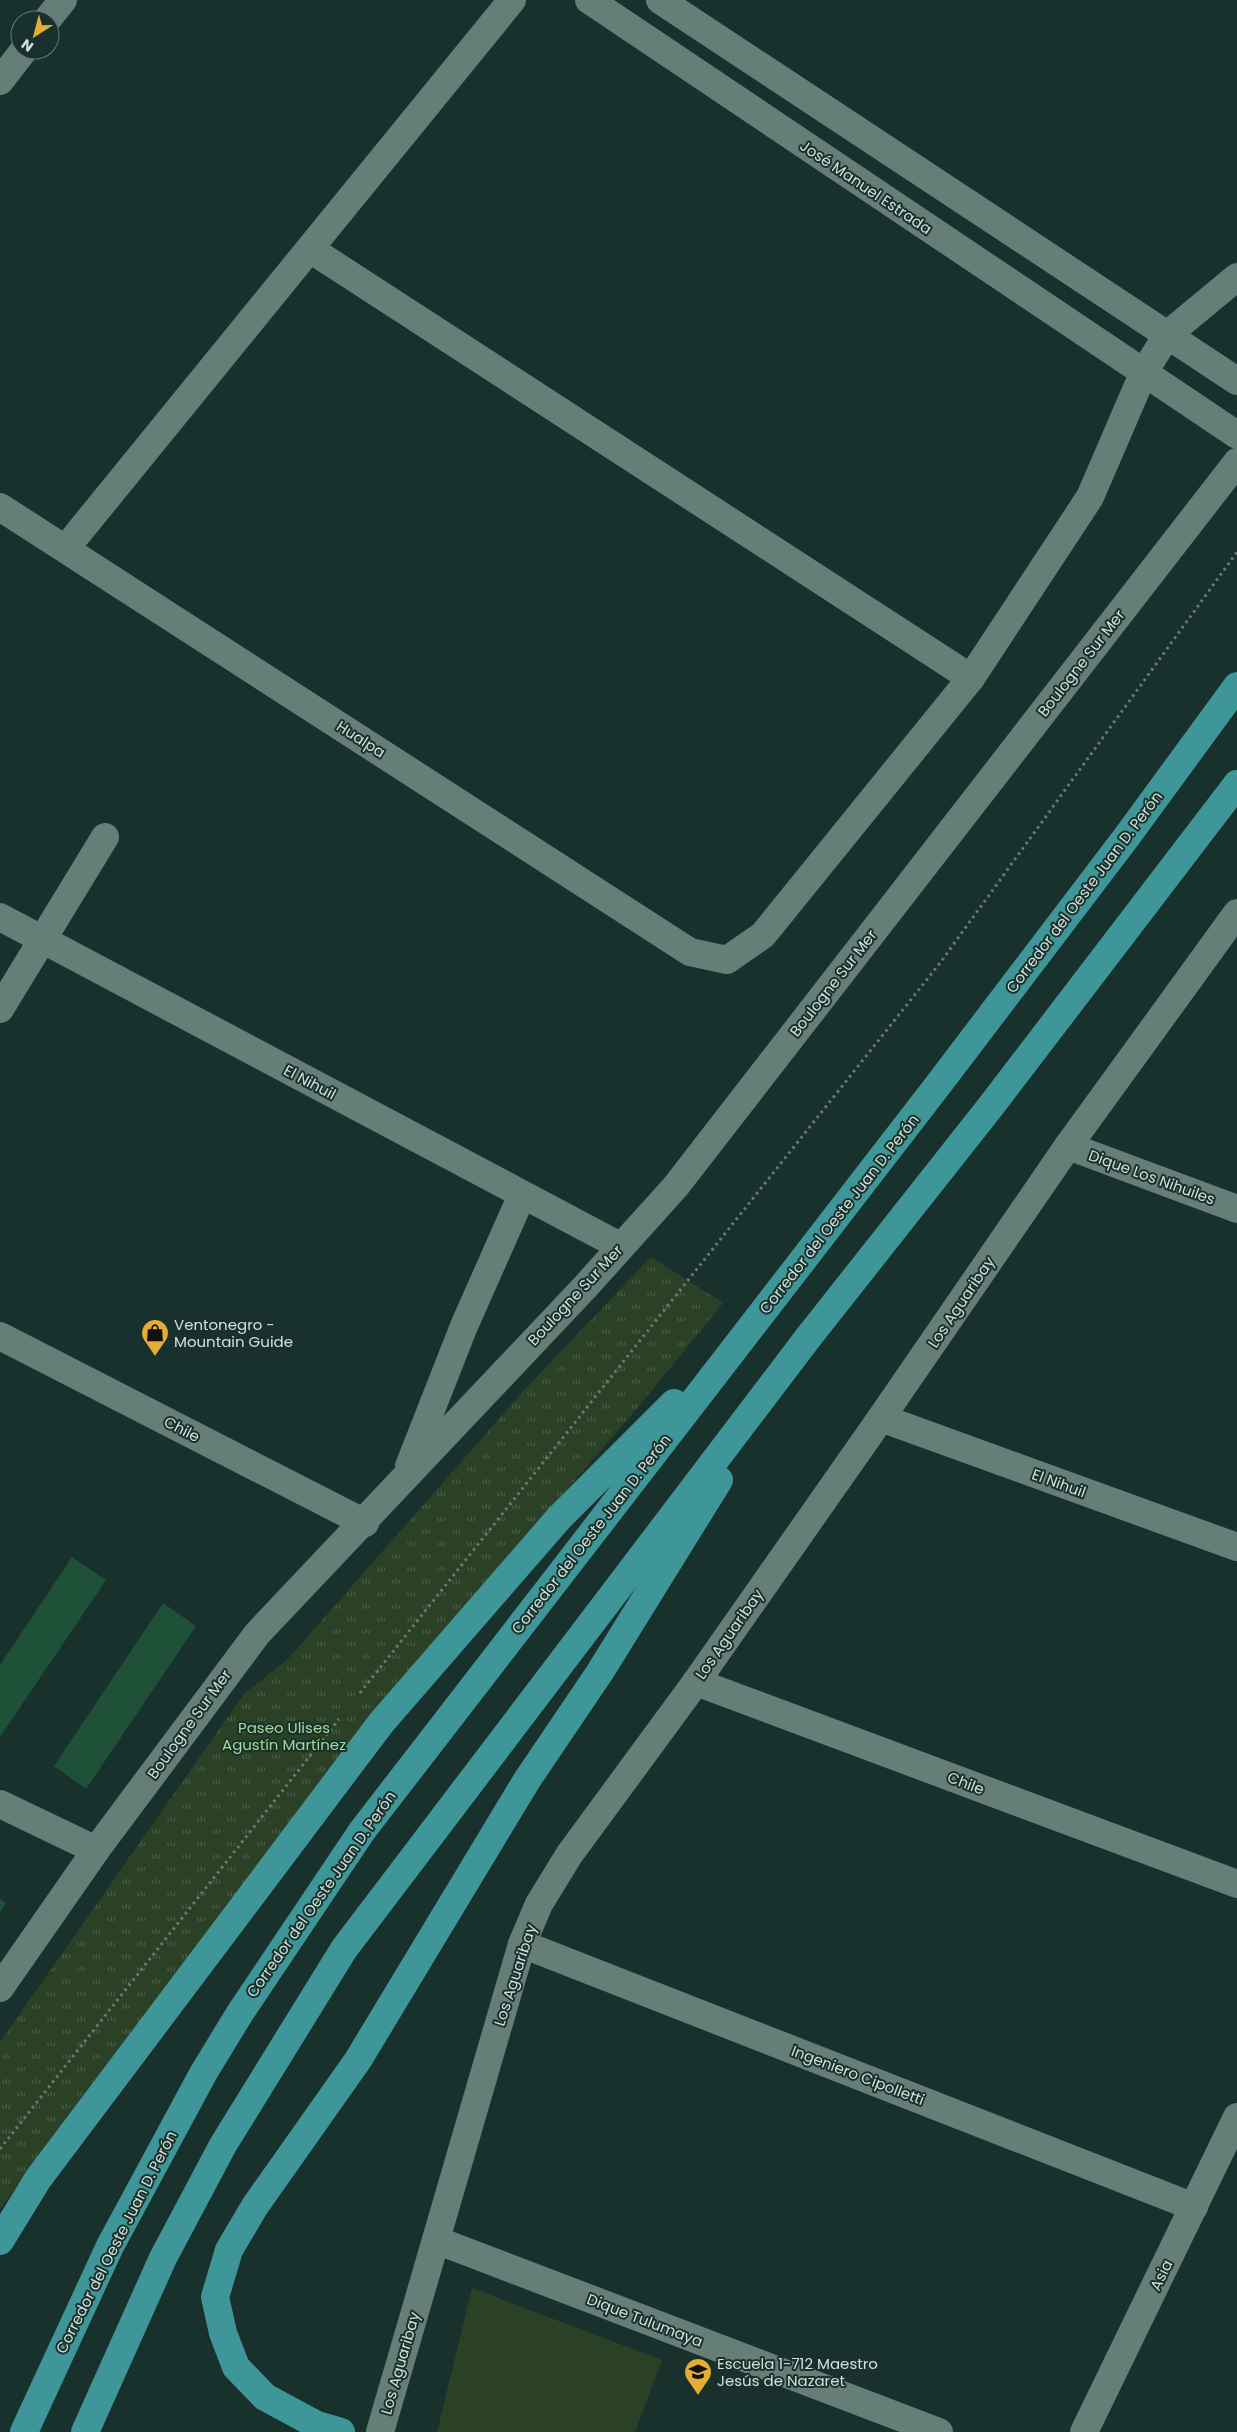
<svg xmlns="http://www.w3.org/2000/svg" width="1237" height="2432" font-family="Poppins,sans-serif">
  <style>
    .park { fill: url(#park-tufts) }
    .pitch { fill: #2b4126 }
    .building { fill: #1e5137 }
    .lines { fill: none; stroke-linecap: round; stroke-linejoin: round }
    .path { stroke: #687c77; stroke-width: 3; stroke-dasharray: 2.5 4; stroke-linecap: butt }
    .minor { stroke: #657e78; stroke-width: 28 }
    .highway { stroke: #3f9698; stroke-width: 28 }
    .labels { text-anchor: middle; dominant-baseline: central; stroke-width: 4; stroke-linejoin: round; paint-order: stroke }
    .street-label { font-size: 15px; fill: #d2e0dc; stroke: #19312c }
    .poi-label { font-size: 15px; fill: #d2e0dc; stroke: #19312c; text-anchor: start }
    .park-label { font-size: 15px; fill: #a5d899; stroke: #19312c }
  </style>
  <defs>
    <pattern id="park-tufts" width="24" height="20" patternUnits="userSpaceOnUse" patternTransform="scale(1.25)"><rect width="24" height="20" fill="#2b4126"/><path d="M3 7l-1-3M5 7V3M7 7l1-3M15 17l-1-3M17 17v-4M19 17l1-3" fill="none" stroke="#495c45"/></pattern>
  </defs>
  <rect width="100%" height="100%" fill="#19312c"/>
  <polygon class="park" points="651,1257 723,1303 635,1411 465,1607 277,1841 85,2093 0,2209 0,2042 244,1694 287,1660 527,1387"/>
  <polygon class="pitch" points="472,2288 662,2360 635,2432 437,2432"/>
  <g class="building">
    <polygon points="72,1557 106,1580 0,1737 0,1665"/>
    <polygon points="163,1603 196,1626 86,1789 54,1766"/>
    <polygon points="0,1899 6,1903 0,1912"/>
  </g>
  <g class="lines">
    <g class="path">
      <polyline points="360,1693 940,963 1237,552"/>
      <polyline points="0,2149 339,1719"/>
    </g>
    <g class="minor">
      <polyline points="589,0 1237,435"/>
      <polyline points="660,0 1237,381"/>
      <polyline points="47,20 63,0"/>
      <polyline points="0,81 24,50"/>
      <polyline points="310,249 971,678"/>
      <polyline points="0,507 690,952 727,960 763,935 971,678 1090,497 1143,374 1167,335 1237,277"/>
      <polyline points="66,548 512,0"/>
      <polyline points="0,917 620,1246"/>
      <polyline points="0,1009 105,837"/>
      <polyline points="1068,1146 1237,1209"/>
      <polyline points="0,1336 365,1523"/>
      <polyline points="881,1418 1237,1547"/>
      <polyline points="409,1466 464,1326 522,1195"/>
      <polyline points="696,1682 1237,1884"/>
      <polyline points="0,1804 96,1850"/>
      <polyline points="522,1944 1194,2207"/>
      <polyline points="0,1988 96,1850 257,1634 586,1286 676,1186 1237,462"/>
      <polyline points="436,2240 939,2432"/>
      <polyline points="380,2432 522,1944 539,1904 569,1855 696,1682 881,1418 1068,1146 1237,913"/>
      <polyline points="1084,2432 1237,2117"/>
    </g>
    <g class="highway">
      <polyline points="0,2241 38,2179 381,1723 559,1518 674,1403"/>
      <polyline points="24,2432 110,2246 204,2072 240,2013 362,1831 938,1085 1128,835 1237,686"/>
      <polyline points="85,2432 163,2258 223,2145 344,1949 807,1339 991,1106 1237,784"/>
      <polyline points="341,2432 317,2425 265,2397 236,2367 223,2333 215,2297 229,2250 255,2206 358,2060 527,1780 600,1672 719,1480"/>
    </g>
  </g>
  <defs>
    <symbol id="shop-pin" viewBox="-11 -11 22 30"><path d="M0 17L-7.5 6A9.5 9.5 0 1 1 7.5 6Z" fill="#e5ad35" stroke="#19312c"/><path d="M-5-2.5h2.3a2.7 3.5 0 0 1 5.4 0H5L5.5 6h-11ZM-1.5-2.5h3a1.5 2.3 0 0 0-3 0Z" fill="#111"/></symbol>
    <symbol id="school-pin" viewBox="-11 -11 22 30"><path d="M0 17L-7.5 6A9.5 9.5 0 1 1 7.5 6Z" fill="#e5ad35" stroke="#19312c"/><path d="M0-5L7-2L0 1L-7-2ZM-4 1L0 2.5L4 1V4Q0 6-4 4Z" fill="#111"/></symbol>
  </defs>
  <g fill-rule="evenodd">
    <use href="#shop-pin" x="139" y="1317" width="32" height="43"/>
    <use href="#school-pin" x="682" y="2356" width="32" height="43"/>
  </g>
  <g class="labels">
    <g class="street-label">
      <text transform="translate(866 187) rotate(34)">José Manuel Estrada</text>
      <text transform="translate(1081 663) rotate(-52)">Boulogne Sur Mer</text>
      <text transform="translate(361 739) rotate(33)">Hualpa</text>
      <text transform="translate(1084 892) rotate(-53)">Corredor del Oeste Juan D. Perón</text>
      <text transform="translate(833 983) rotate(-52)">Boulogne Sur Mer</text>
      <text transform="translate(310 1082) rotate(28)">El Nihuil</text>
      <text transform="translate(1152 1177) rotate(20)">Dique Los Nihuiles</text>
      <text transform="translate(839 1214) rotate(-52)">Corredor del Oeste Juan D. Perón</text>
      <text transform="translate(575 1295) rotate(-47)">Boulogne Sur Mer</text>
      <text transform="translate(961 1302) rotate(-56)">Los Aguaribay</text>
      <text transform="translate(182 1429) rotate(27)">Chile</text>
      <text transform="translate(1059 1483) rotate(20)">El Nihuil</text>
      <text transform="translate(591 1534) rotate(-52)">Corredor del Oeste Juan D. Perón</text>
      <text transform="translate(729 1634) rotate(-55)">Los Aguaribay</text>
      <text transform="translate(189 1724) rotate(-54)">Boulogne Sur Mer</text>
      <text transform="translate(966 1783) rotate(21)">Chile</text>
      <text transform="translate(321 1894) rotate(-55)">Corredor del Oeste Juan D. Perón</text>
      <text transform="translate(515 1975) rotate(-72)">Los Aguaribay</text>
      <text transform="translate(858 2075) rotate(21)">Ingeniero Cipolletti</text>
      <text transform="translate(116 2242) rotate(-63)">Corredor del Oeste Juan D. Perón</text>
      <text transform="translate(1161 2275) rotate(-64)">Asia</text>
      <text transform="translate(645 2320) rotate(21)">Dique Tulumaya</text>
      <text transform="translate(400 2363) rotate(-74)">Los Aguaribay</text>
    </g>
    <g class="poi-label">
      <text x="174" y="1324">Ventonegro -<tspan x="174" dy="17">Mountain Guide</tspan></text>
      <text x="717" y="2363">Escuela 1-712 Maestro<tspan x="717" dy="17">Jesús de Nazaret</tspan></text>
    </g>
    <g class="park-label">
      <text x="284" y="1727">Paseo Ulises<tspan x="284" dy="17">Agustín Martínez</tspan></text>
    </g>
  </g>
  <g transform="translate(35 35) rotate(216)"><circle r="24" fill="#19312c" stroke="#637772"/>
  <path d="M0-4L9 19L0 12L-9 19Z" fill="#e5ad35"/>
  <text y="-8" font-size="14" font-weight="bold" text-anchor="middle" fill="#d2e0dc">N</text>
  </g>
</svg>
